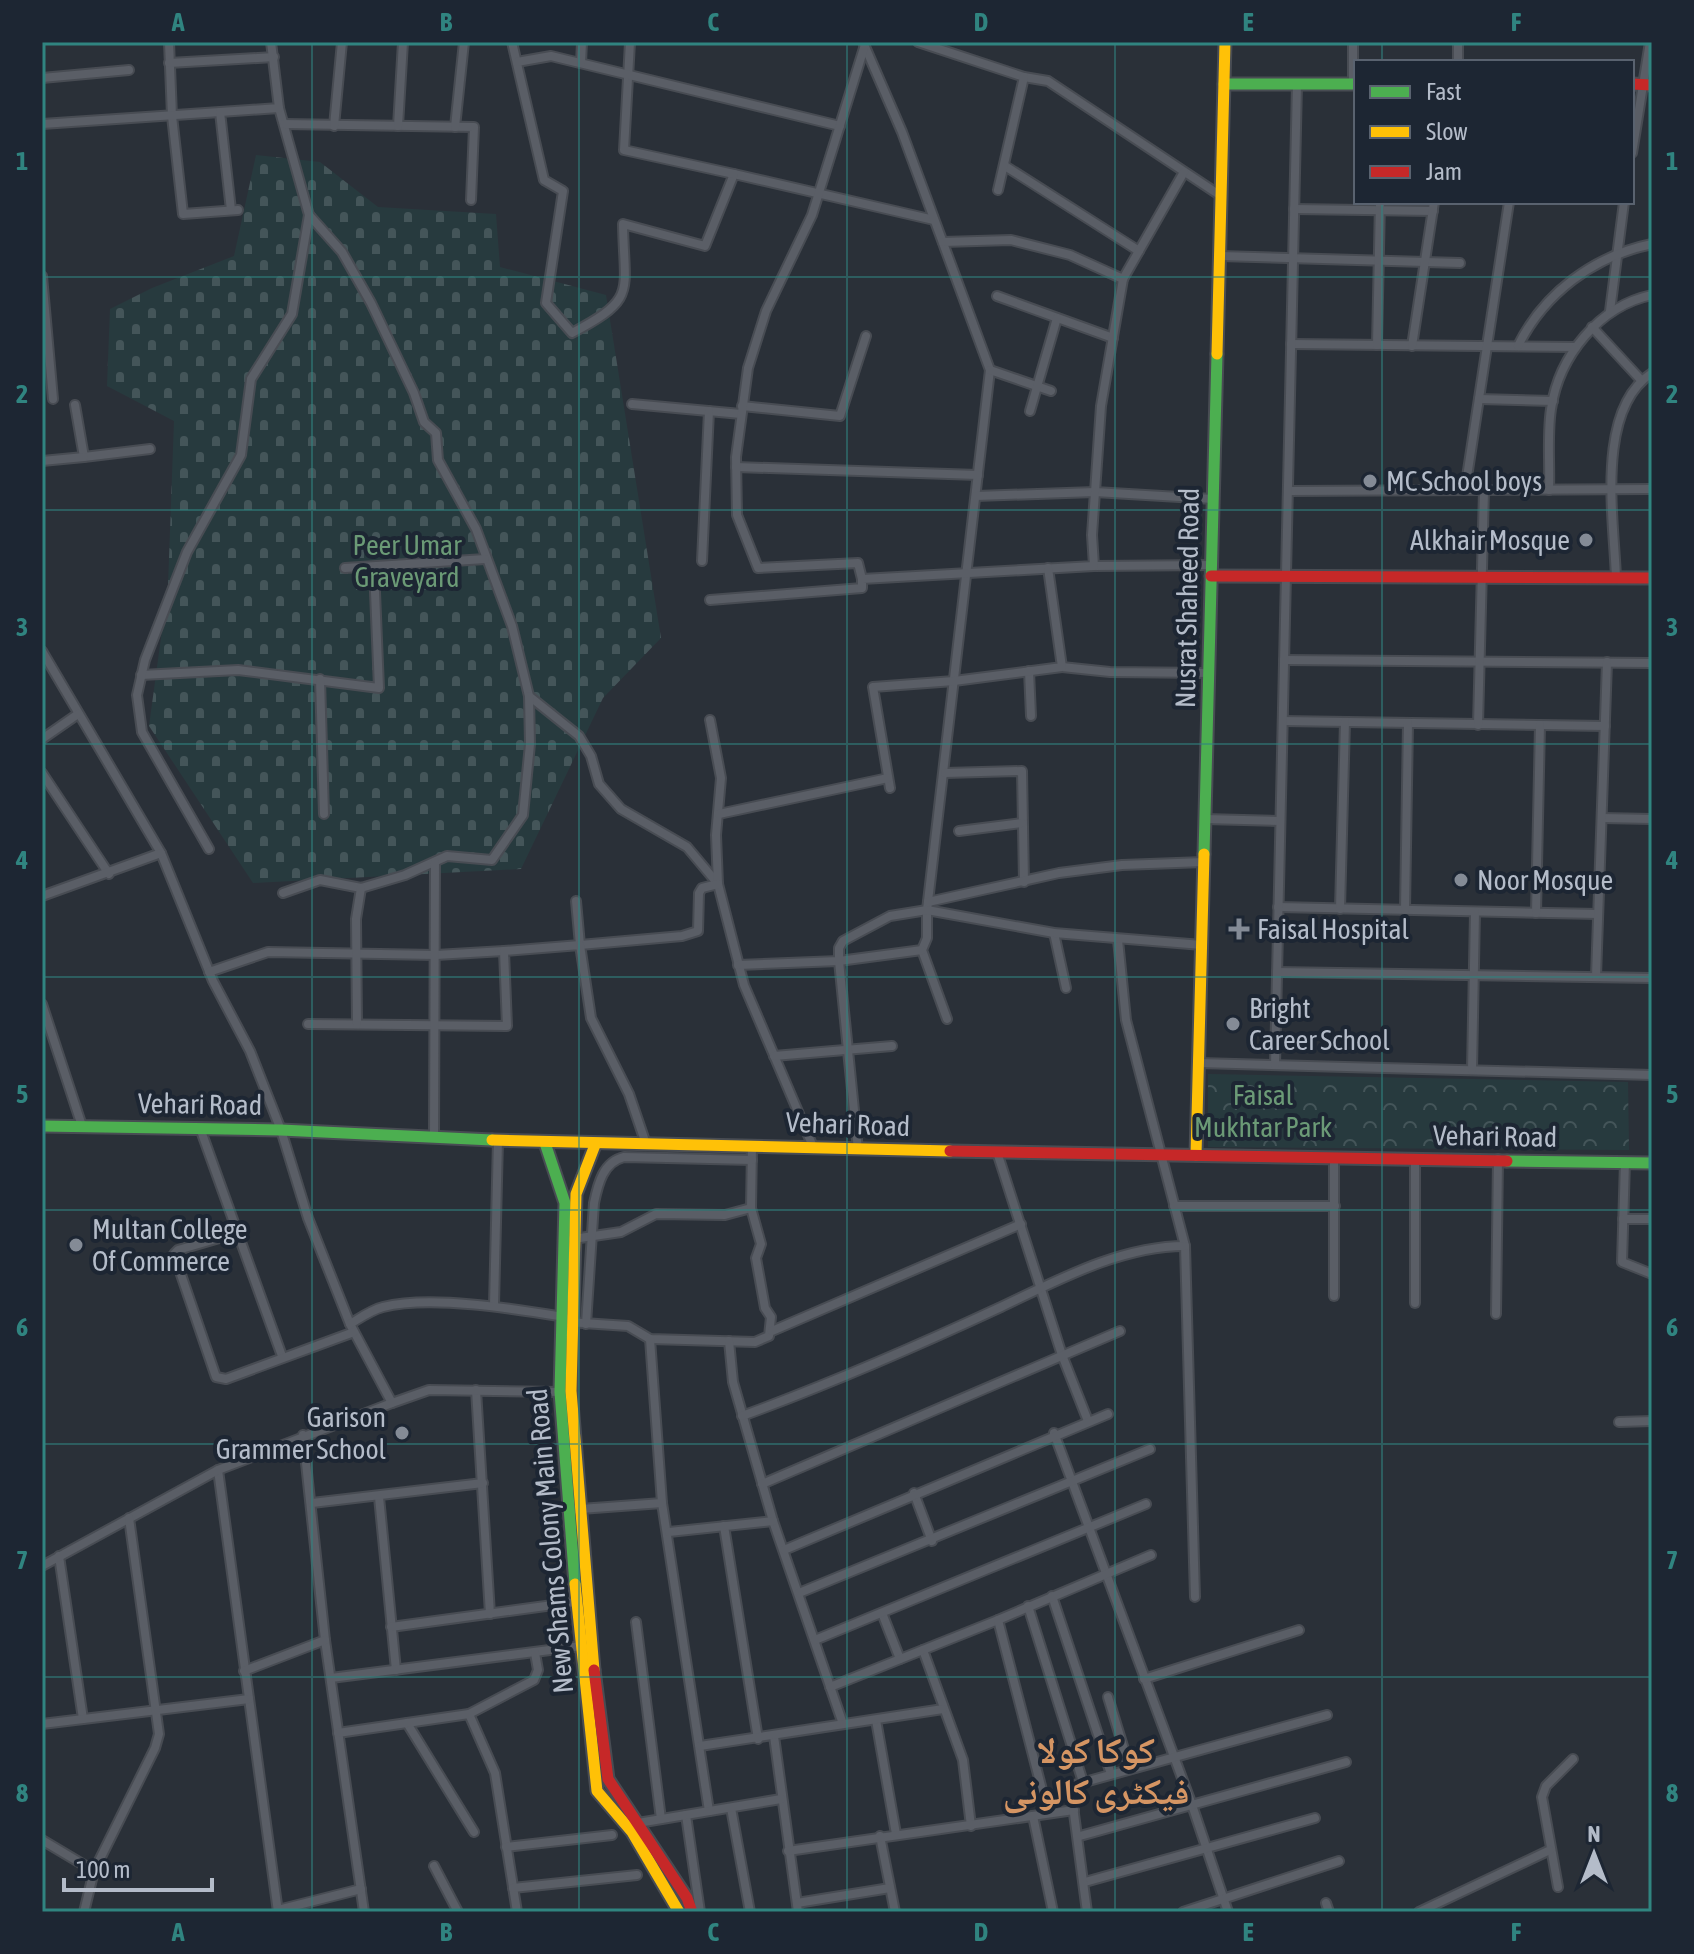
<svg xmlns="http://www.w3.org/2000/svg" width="1694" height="1954" font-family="'Asap Condensed','Noto Naskh Arabic',sans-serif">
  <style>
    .cemetery { fill: url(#cemetery-stones) }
    .park { fill: url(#park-crowns) }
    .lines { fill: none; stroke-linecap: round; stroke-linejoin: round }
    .street-casing { stroke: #484c53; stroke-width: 12 }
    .fast-casing { stroke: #484c53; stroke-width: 15 }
    .slow-casing { stroke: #484c53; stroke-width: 15 }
    .jam-casing { stroke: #484c53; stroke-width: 15 }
    .street { stroke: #5a5e66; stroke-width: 8 }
    .fast { stroke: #4caf50; stroke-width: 11 }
    .slow { stroke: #ffc107; stroke-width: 11 }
    .jam { stroke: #c62828; stroke-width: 11 }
    .grid { fill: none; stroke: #308480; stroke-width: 2; stroke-opacity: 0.55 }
    .poi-dot { fill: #848b96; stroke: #1d2633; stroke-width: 3 }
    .labels { text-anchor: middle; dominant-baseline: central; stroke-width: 8; stroke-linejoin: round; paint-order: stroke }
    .poi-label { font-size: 28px; fill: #b4bcc9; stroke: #1d2633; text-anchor: start }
    .park-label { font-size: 28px; fill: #6b9a76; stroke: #1d2633 }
    .street-label { font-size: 28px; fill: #b4bcc9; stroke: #1d2633 }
    .district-label { font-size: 36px; font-weight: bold; fill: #d59563; stroke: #1d2633 }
    .neatline { fill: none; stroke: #308480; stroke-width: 3 }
    .grid-label { font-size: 26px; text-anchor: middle; font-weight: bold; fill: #308480 }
  </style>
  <defs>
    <pattern id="cemetery-stones" width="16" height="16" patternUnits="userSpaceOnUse" patternTransform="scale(2)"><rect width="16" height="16" fill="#273a3e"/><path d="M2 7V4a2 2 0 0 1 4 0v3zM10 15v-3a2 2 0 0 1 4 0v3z" fill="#445559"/></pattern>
    <pattern id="park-crowns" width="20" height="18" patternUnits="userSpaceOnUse" patternTransform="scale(2)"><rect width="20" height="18" fill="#273a3e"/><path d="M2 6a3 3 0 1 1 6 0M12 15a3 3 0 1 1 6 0" fill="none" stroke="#445559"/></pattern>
  </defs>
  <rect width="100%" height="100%" fill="#2a3038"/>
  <polygon class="cemetery" points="256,155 320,162 378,207 496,214 500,267 606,295 661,638 603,698 521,869 253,883 149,726 168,586 174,421 107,386 110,309 152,288 234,256"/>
  <polygon class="park" points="1208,1074 1628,1082 1629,1150 1208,1147"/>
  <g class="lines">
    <defs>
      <g id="street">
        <polyline points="169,42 172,116 183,214 238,210"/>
        <path d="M512 42 544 180 563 191 546 303 572 333C638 298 624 293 623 224L705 246 734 174 934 220"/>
        <polyline points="630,42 624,150 734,174"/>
        <polyline points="863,42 902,132 990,370 927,910 927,938 922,950 947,1019"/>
        <polyline points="918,42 1024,77 1048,81 1221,196"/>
        <polyline points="1353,42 1353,84"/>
        <polyline points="1458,42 1458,62"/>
        <polyline points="517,62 551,56 840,126"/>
        <polyline points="169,63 274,57"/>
        <polyline points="581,63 582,42"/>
        <polyline points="42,78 129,70"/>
        <polyline points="279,108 309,215 342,252 371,303 414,393 424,422 436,433 438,460 476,529 512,626 529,696 579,736 591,756 599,784 621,809 687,847 718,884"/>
        <polyline points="42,124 220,112"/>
        <polyline points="284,124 474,127 471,200"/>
        <polyline points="334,126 342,42"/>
        <polyline points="398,126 403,42"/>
        <polyline points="455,127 464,42"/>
        <polyline points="1632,153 1650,42"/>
        <polyline points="1005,166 1139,251"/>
        <polyline points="998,190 1024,77"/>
        <polyline points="1294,209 1433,211"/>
        <polyline points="231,210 220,112 279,108 271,42"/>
        <polyline points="943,242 1011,240 1070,255 1123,279"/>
        <polyline points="1220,256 1460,263"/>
        <polyline points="42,276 53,399"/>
        <polyline points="997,296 1113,338"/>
        <polyline points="1610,311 1624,202"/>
        <polyline points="1592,327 1641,380"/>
        <polyline points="1291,344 1576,347"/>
        <polyline points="1377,345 1380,202"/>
        <polyline points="1412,346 1434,202"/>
        <path d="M1518 346C1544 293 1594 256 1652 244"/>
        <polyline points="990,370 1051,391"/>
        <polyline points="1479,399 1553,401"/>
        <polyline points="632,404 741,414"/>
        <polyline points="75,405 84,457 150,449"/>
        <polyline points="742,406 840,416 866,336"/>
        <polyline points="1030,411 1057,318"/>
        <polyline points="42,461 84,457"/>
        <polyline points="736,467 978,475"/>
        <polyline points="1465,490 1509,202"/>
        <path d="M1549 490C1550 463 1547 435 1551 409 1559 356 1599 306 1652 295"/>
        <polyline points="1288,491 1652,489"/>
        <polyline points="976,496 1095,492 1213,499"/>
        <polyline points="702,561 709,411"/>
        <polyline points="1094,566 1212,565"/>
        <polyline points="345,568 485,559"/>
        <path d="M1616 578C1614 519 1595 410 1652 373"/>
        <polyline points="862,579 858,563 758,568 737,515 736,457 748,368 766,311 812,215 864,48"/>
        <polyline points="710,600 862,588 862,579 1094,566 1092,535 1101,406 1123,279 1184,172"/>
        <polyline points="42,651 161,853 213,981 250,1051 281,1130 308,1218 350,1324 392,1403"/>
        <polyline points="1284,660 1652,663"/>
        <polyline points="1062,667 1110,672 1209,673"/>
        <polyline points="1029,671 1031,716"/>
        <polyline points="141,675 238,670 379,688 374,568"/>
        <polyline points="320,679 324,814"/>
        <polyline points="710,720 721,778 716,835 718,884 744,985 814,1149"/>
        <polyline points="1283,721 1605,726"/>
        <polyline points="1478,725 1484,490"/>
        <polyline points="42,739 78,714"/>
        <polyline points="42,773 109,874"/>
        <polyline points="945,773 1022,771 1024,882"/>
        <polyline points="890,788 873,687 954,681 1062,667 1048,568"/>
        <polyline points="719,814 888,778"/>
        <polyline points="1602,818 1652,819"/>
        <polyline points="1205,819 1280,821"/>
        <polyline points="959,831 1022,823"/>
        <polyline points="209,849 142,732 137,695 145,660 187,552 241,455 251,379 292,314 309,215"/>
        <polyline points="283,893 320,880 361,888 405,875 447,856 492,860 523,815 530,744 529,696"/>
        <polyline points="42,896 161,853"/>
        <polyline points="576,901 580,945 682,936 698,931 699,893 702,888 718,884"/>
        <polyline points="928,902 1059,873 1122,865 1204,862"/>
        <polyline points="1278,907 1598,914"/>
        <polyline points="1340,909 1345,722"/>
        <polyline points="1405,910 1408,723"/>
        <polyline points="1536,913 1540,725"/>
        <polyline points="1054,933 1066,988"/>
        <polyline points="1118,940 1126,1020 1185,1246 1195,1597"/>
        <polyline points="738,965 839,961 922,950"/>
        <polyline points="209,972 268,952 436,955 504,951"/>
        <polyline points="1277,972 1652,978"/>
        <polyline points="1596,977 1607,662"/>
        <polyline points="42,1004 82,1126"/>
        <polyline points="308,1024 507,1026 504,951 580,945 591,1018 629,1094 646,1144"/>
        <polyline points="357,1024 356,919 361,888"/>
        <polyline points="774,1056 892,1046"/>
        <polyline points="1199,1063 1652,1075"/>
        <polyline points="1275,1065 1297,84"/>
        <polyline points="1472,1070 1475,912"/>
        <polyline points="200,1128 282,1356"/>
        <polyline points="434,1135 435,862"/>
        <polyline points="858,1150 839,961 839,948 843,941 890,916 927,910 1054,933 1202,945"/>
        <polyline points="997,1152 1062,1355 1088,1421"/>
        <polyline points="1415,1158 1415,1303"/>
        <polyline points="1334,1159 1334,1296"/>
        <polyline points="1625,1162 1622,1262 1652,1274"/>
        <polyline points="1174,1206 1335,1206"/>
        <polyline points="1623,1219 1652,1219"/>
        <polyline points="240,1232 178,1250 174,1254 216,1377 226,1379 354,1332"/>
        <polyline points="573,1239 621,1232 656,1214 725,1215 751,1208"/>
        <polyline points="494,1305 498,1140"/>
        <polyline points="1496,1314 1498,1159"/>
        <polyline points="568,1322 628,1326 650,1339 755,1342 769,1336 771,1317 765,1308 756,1258 761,1244 751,1208 752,1146"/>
        <path d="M350 1324C360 1318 371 1310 383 1307 431 1295 515 1309 564 1317"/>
        <path d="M586 1324 594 1203C598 1184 603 1162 624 1157L752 1160"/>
        <polyline points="772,1331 1021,1224"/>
        <polyline points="650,1339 662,1503 709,1811"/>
        <polyline points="729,1341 733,1382 773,1521 843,1724"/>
        <polyline points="476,1390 490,1614"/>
        <path d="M742 1416C830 1384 917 1346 1001 1307 1058 1280 1121 1246 1185 1246"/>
        <polyline points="1619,1422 1652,1421"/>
        <polyline points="1054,1433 1192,1805 1228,1912"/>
        <polyline points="303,1435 325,1640 364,1912"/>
        <polyline points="218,1470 278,1912"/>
        <polyline points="762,1484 1120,1331"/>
        <polyline points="914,1493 932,1541"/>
        <polyline points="379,1497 396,1670"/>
        <polyline points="312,1503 483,1483"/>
        <polyline points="567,1510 662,1503"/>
        <polyline points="724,1526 758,1739"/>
        <polyline points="669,1532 773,1521"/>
        <polyline points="784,1550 1108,1414"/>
        <polyline points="59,1556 83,1719"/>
        <polyline points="42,1566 218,1470 392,1403 429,1390 562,1392"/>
        <polyline points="799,1593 1150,1449"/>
        <polyline points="1052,1596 1111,1774"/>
        <polyline points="1028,1606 1083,1782"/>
        <polyline points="882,1613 900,1659"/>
        <polyline points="636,1622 661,1819"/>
        <polyline points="391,1627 575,1602"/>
        <polyline points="815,1640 1146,1504"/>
        <polyline points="923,1650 963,1760 971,1826"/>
        <polyline points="244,1671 325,1640"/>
        <polyline points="331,1678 581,1646"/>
        <polyline points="1144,1679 1299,1630"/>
        <polyline points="830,1687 998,1620"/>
        <polyline points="1108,1697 1130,1769"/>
        <polyline points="469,1714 495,1773 517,1912"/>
        <polyline points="876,1720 896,1834"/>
        <polyline points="407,1723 474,1832"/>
        <polyline points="42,1724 249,1699"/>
        <polyline points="338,1733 469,1714 534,1680 538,1670 535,1653"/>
        <polyline points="774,1736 798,1912"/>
        <polyline points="700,1746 943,1709"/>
        <polyline points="731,1808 750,1912"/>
        <polyline points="1048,1813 998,1620 1151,1555"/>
        <polyline points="686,1815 700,1912"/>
        <polyline points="1033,1816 1053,1912"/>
        <polyline points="638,1823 781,1799"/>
        <polyline points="880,1836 895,1912"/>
        <polyline points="1080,1836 1346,1762"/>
        <polyline points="42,1840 94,1871"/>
        <polyline points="506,1847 612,1835"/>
        <polyline points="788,1851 1074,1810"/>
        <polyline points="434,1866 458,1912"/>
        <polyline points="1085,1882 1315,1818"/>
        <polyline points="1558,1887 1542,1797 1546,1786 1573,1759"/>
        <polyline points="513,1888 637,1875"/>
        <polyline points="797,1903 890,1888"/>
        <polyline points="1326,1903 1329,1912"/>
        <polyline points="278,1910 361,1889"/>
        <polyline points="84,1912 94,1871 155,1748 159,1734 129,1518"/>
        <polyline points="1087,1912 1071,1791 1074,1785 1327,1715"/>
        <polyline points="1183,1912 1339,1861"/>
        <polyline points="1419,1912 1550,1850"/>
      </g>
      <g id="fast">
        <polyline points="1224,84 1356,84"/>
        <polyline points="1204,854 1217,354"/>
        <polyline points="42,1126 281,1130 492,1140"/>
        <polyline points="545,1143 565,1203 560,1392 575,1584"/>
        <polyline points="1507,1161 1652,1163"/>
      </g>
      <g id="slow">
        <polyline points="1217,354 1225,42"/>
        <polyline points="492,1140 950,1151"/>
        <polyline points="1196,1155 1204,854"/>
        <polyline points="575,1584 597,1791 632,1832 679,1912"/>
        <polyline points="594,1670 571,1391 576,1194 595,1145"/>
      </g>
      <g id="jam">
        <polyline points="1632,84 1652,85"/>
        <polyline points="1211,576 1652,578"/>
        <polyline points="950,1151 1507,1161"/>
        <polyline points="594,1670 608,1779 687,1898 692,1912"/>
      </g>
    </defs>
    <use href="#street" class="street-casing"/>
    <use href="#fast" class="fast-casing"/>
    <use href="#slow" class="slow-casing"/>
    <use href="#jam" class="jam-casing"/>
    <use href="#street" class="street"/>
    <use href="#fast" class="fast"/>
    <use href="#slow" class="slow"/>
    <use href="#jam" class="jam"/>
  </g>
  <path class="grid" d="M312 42V1912M579 42V1912M847 42V1912M1115 42V1912M1382 42V62M1382 202V1912M42 277H1652M42 510H1652M42 744H1652M42 977H1652M42 1210H1652M42 1444H1652M42 1677H1652"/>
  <g class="poi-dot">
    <circle cx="1370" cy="481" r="8"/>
    <circle cx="1586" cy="540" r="8"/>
    <circle cx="1461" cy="880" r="8"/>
    <path d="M1235 917h8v8h8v8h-8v8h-8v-8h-8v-8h8z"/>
    <circle cx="1233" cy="1024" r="8"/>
    <circle cx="76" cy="1245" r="8"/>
    <circle cx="402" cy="1433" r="8"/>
  </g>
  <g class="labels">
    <g class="poi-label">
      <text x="1386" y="481">MC School boys</text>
      <text x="1570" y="540" text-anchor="end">Alkhair Mosque</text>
      <text x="1477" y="880">Noor Mosque</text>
      <text x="1257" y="929">Faisal Hospital</text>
      <text x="1249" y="1008">Bright<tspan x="1249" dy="32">Career School</tspan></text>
      <text x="92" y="1229">Multan College<tspan x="92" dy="32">Of Commerce</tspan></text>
      <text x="386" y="1417" text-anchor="end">Garison<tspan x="386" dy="32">Grammer School</tspan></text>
    </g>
    <g class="park-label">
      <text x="407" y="545">Peer Umar<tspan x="407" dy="32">Graveyard</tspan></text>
      <text x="1263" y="1095">Faisal<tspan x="1263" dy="32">Mukhtar Park</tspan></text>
    </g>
    <g class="street-label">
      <text transform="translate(1187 598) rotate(-89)">Nusrat Shaheed Road</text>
      <text transform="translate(200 1104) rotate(1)">Vehari Road</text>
      <text transform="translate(848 1124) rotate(2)">Vehari Road</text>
      <text transform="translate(1495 1136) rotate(1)">Vehari Road</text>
      <text transform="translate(550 1541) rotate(-95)">New Shams Colony Main Road</text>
    </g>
    <g class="district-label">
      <text x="1096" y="1750">کوکا کولا<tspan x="1096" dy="41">فیکٹری کالونی</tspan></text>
    </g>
  </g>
  <rect width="1694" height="1954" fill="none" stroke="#1d2633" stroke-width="88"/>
  <rect x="1354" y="60" width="280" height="144" fill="#1d2633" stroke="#59626f" stroke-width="2"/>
  <rect x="1370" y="86" width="40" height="12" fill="#4caf50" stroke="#59626f" stroke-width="2"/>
  <text x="1426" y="100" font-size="24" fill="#b4bcc9">Fast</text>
  <rect x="1370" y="126" width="40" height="12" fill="#ffc107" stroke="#59626f" stroke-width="2"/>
  <text x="1426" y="140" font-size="24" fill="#b4bcc9">Slow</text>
  <rect x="1370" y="166" width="40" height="12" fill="#c62828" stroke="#59626f" stroke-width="2"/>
  <text x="1426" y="180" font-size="24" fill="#b4bcc9">Jam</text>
  <g transform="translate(1594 1854)" stroke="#1d2633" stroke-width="6" paint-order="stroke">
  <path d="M0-6L14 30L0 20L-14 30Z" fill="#b4bcc9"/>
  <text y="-12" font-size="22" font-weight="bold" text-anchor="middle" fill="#b4bcc9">N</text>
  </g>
  <path d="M64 1878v12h148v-12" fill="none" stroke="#b4bcc9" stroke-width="4"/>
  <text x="76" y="1878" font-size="24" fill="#b4bcc9" stroke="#1d2633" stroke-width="6" paint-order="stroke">100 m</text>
  <rect x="44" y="44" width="1606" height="1866" class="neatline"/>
  <g class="grid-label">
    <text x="178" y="31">A</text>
    <text x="446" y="31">B</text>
    <text x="713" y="31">C</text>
    <text x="981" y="31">D</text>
    <text x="1248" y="31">E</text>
    <text x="1516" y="31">F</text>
    <text x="22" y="170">1</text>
    <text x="1672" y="170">1</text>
    <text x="22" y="403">2</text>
    <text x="1672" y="403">2</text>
    <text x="22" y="636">3</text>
    <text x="1672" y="636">3</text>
    <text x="22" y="869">4</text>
    <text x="1672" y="869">4</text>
    <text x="22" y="1103">5</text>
    <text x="1672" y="1103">5</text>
    <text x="22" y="1336">6</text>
    <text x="1672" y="1336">6</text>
    <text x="22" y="1569">7</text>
    <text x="1672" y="1569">7</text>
    <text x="22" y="1802">8</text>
    <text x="1672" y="1802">8</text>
    <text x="178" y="1941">A</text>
    <text x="446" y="1941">B</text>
    <text x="713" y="1941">C</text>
    <text x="981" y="1941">D</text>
    <text x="1248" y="1941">E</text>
    <text x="1516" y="1941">F</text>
  </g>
</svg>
